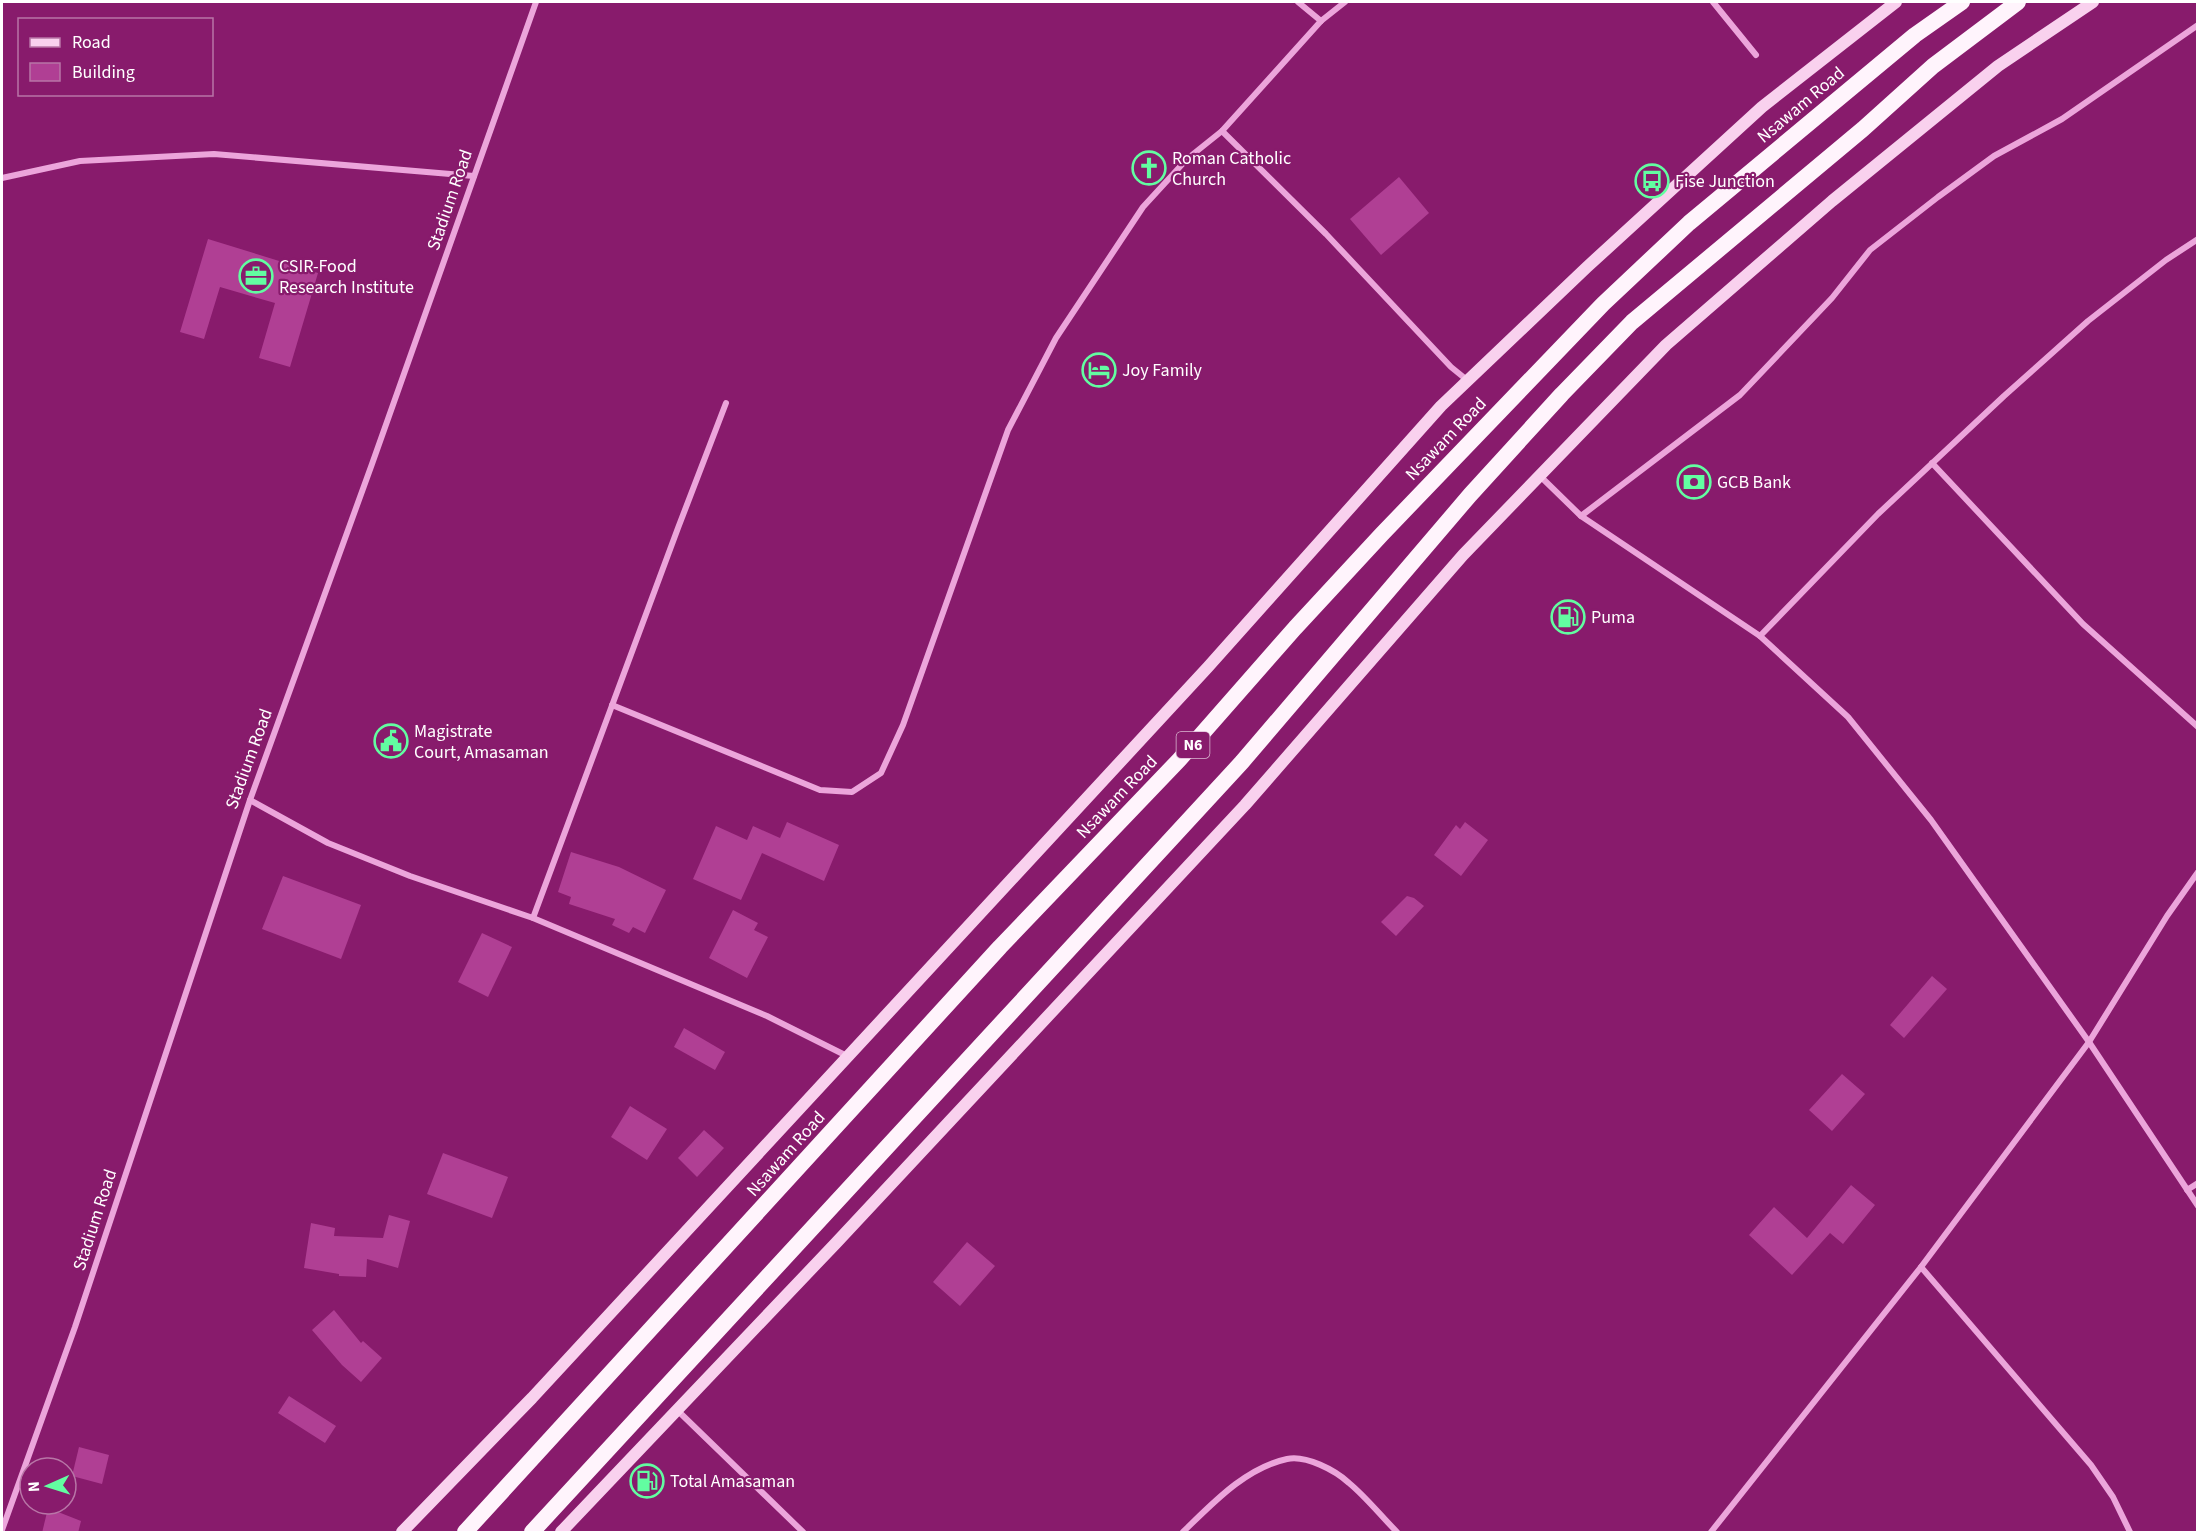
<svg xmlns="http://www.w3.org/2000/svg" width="2199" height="1534" font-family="'Source Sans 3',sans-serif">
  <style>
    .building { fill: #b03f94 }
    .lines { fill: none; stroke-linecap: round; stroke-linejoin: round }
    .minor { stroke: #eca5db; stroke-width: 6 }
    .secondary { stroke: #f9d1ee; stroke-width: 12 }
    .trunk { stroke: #fff4fc; stroke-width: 16 }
    .labels { text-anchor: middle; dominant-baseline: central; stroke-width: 4.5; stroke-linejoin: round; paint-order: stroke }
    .shield { fill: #881b6c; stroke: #dbbbd3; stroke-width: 1.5 }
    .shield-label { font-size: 16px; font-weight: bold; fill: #fff }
    .street-label { font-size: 18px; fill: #fff; stroke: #881b6c }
    .poi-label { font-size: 18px; fill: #fff; stroke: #881b6c; text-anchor: start }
  </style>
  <rect width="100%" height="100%" fill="#881b6c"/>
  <g class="building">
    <polygon points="1399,177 1429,213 1381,255 1350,219"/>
    <polygon points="208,239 318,273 290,367 259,358 275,303 220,287 204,339 180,332"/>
    <polygon points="787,822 839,845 824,881 762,853 741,900 693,879 716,826 747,840 753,826 780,838"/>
    <polygon points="1465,822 1488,840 1461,876 1434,855 1456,825 1460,829"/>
    <polygon points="571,852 619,867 666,890 645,933 633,927 629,933 612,925 615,919 569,904 571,897 558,892"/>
    <polygon points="283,876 361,905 341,959 262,929"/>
    <polygon points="1407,896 1414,898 1424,906 1396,936 1381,922"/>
    <polygon points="733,910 758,923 754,930 768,937 747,978 709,958"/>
    <polygon points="482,933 512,947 488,997 458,982"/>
    <polygon points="1932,976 1947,989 1904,1038 1890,1025"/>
    <polygon points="684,1028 725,1052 715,1070 674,1047"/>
    <polygon points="1842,1074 1865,1094 1832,1131 1809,1110"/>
    <polygon points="630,1106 667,1129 647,1160 611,1137"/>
    <polygon points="704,1130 724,1148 697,1177 678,1158"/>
    <polygon points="443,1153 508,1177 492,1218 427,1194"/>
    <polygon points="1851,1185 1875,1205 1843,1244 1830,1233 1792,1275 1749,1235 1774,1207 1807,1238"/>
    <polygon points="389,1215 410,1221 398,1268 367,1259 366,1277 339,1276 339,1274 304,1268 311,1223 335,1228 334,1236 383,1238"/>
    <polygon points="967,1242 995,1266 960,1306 933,1282"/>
    <polygon points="334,1310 361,1343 363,1341 382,1358 361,1382 342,1365 312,1330"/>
    <polygon points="289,1396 336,1426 325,1443 278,1413"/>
    <polygon points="79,1447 109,1455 102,1484 72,1476"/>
    <polygon points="48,1508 81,1521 78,1533 42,1533"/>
  </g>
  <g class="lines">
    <g class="minor">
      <polyline points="1298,2 1321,21"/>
      <polyline points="1713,2 1756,55"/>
      <polyline points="1222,131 1326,234 1451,367 1467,380"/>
      <polyline points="2,178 80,161 214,154 474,176"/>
      <polyline points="1932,463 2083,624 2198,727"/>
      <polyline points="1540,476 1581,516 1760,636 1848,717 1931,820 2089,1042 2198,1206"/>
      <polyline points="1581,516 1740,395 1832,298 1870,250 1938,197 1994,156 2062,119 2198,25"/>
      <polyline points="1760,636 1878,514 2004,396 2088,321 2166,260 2198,239"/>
      <polyline points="612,705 820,790 852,792 881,773 903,725 1008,430 1056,338 1143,207 1187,159 1222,131 1321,21 1345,2"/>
      <polyline points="250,800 328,843 410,876 533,918 767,1016 847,1056"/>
      <polyline points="533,918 678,528 726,403"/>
      <polyline points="2187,1190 2198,1183"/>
      <polyline points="1921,1267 2091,1465 2113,1497 2130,1532"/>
      <polyline points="676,1409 803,1532"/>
      <polyline points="2,1530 75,1327 250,800 372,464 536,2"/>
      <path d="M1183 1532C1212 1504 1245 1468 1287 1459 1306 1455 1335 1470 1349 1483 1366 1497 1381 1516 1397 1532"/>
      <polyline points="1711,1532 1921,1267 2089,1042 2167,916 2198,872"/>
    </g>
    <g class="secondary">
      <polyline points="402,1532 532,1398 1208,667 1441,406 1587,267 1762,107 1896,2"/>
      <polyline points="561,1532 836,1243 1245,805 1463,555 1666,345 1832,201 1998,66 2093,2"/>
    </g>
    <g class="trunk">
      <polyline points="465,1532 1000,947 1179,760 1295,628 1382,534 1603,304 1689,223 1915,35 1962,2"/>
      <polyline points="532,1532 1242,762 1470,495 1562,394 1632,322 1863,129 1933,66 2018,2"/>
    </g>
  </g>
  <defs>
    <symbol id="church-ring" viewBox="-11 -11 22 22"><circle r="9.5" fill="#881b6c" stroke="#62fda1" stroke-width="1.5"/><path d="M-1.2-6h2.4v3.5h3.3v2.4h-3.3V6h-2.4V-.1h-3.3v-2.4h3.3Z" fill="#62fda1"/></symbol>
    <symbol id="bus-ring" viewBox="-11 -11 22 22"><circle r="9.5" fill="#881b6c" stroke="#62fda1" stroke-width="1.5"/><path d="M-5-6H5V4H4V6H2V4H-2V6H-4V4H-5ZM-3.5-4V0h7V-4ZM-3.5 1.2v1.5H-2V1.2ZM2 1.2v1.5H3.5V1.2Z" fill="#62fda1"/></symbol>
    <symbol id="office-ring" viewBox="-11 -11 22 22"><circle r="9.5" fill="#881b6c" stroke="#62fda1" stroke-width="1.5"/><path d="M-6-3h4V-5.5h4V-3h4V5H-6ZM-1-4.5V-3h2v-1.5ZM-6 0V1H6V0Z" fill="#62fda1"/></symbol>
    <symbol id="hotel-ring" viewBox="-11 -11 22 22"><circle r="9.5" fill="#881b6c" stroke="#62fda1" stroke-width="1.5"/><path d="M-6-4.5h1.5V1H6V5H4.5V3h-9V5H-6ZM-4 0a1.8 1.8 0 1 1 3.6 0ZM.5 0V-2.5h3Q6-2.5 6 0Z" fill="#62fda1"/></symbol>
    <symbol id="bank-ring" viewBox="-11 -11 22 22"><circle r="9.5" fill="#881b6c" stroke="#62fda1" stroke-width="1.5"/><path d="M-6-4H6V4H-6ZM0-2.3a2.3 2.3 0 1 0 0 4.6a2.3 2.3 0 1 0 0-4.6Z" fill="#62fda1"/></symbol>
    <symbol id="fuel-ring" viewBox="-11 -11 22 22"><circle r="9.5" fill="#881b6c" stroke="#62fda1" stroke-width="1.5"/><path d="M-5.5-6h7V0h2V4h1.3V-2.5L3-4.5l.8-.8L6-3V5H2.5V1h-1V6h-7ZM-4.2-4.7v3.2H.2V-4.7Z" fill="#62fda1"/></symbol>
    <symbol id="civic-ring" viewBox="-11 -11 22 22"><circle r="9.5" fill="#881b6c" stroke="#62fda1" stroke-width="1.5"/><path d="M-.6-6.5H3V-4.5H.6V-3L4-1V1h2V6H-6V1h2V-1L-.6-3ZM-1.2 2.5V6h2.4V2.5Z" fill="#62fda1"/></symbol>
  </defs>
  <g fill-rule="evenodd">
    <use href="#church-ring" x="1130" y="149" width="38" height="38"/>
    <use href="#bus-ring" x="1633" y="162" width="38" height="38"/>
    <use href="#office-ring" x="237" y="257" width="38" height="38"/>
    <use href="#hotel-ring" x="1080" y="351" width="38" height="38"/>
    <use href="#bank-ring" x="1675" y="463" width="38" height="38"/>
    <use href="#fuel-ring" x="1549" y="598" width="38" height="38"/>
    <use href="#civic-ring" x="372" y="722" width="38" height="38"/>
    <use href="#fuel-ring" x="628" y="1462" width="38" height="38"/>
  </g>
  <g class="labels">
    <rect class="shield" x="1176.5" y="732" width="33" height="26" rx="4.5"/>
    <g class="shield-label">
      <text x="1193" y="745">N6</text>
    </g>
    <g class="street-label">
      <text transform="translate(1801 105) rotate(-40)">Nsawam Road</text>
      <text transform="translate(450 200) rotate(-71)">Stadium Road</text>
      <text transform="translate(1446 439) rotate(-46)">Nsawam Road</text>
      <text transform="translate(249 759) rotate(-70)">Stadium Road</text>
      <text transform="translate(1117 797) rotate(-46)">Nsawam Road</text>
      <text transform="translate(786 1154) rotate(-48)">Nsawam Road</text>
      <text transform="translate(95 1220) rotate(-72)">Stadium Road</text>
    </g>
    <g class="poi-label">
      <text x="1172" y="158">Roman Catholic<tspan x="1172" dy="21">Church</tspan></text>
      <text x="1675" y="181">Fise Junction</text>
      <text x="279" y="266">CSIR-Food<tspan x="279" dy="21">Research Institute</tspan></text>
      <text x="1122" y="370">Joy Family</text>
      <text x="1717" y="482">GCB Bank</text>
      <text x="1591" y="617">Puma</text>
      <text x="414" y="731">Magistrate<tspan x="414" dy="21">Court, Amasaman</tspan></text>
      <text x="670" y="1481">Total Amasaman</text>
    </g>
  </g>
  <rect width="2199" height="1534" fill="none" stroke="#ffffff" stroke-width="6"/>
  <rect x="18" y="18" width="195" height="78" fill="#881b6c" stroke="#b876a7" stroke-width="1.5"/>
  <rect x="30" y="38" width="30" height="9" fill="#f9d1ee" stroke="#b876a7" stroke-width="1.5"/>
  <text x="72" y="48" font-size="18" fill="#ffffff">Road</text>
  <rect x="30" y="63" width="30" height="18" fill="#b03f94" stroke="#b876a7" stroke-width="1.5"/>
  <text x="72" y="78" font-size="18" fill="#ffffff">Building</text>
  <g transform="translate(48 1486) rotate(267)"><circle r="28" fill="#881b6c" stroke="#b876a7" stroke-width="1.5"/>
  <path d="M0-4.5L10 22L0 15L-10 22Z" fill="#62fda1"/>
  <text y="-9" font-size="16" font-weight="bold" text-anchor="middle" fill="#ffffff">N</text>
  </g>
</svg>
